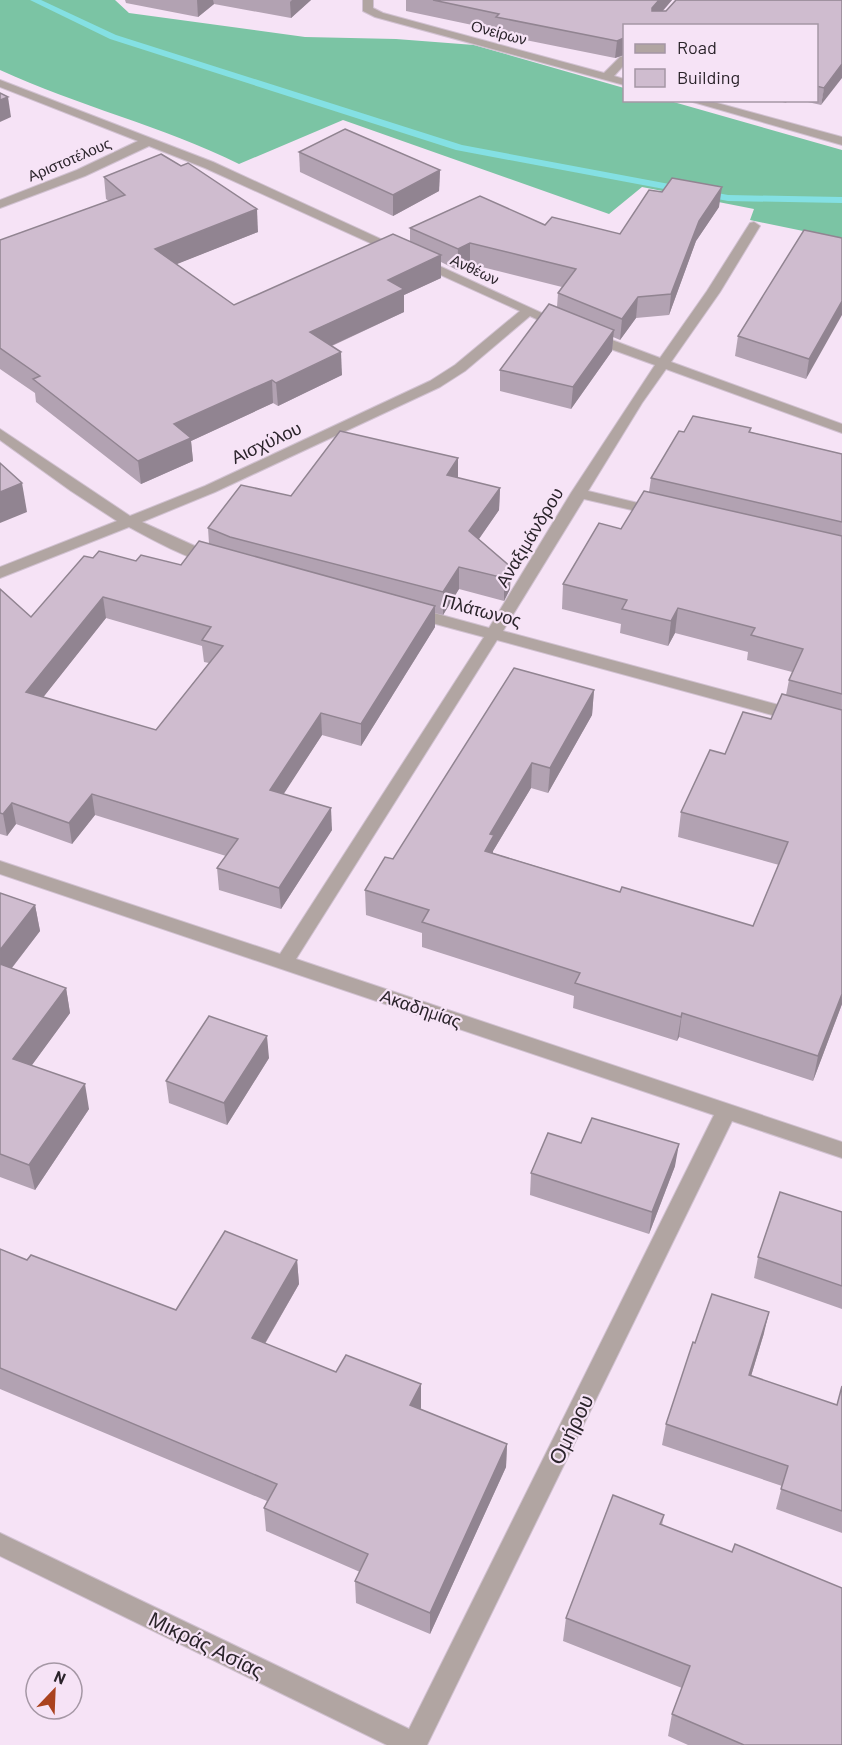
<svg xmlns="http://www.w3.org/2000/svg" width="842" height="1745" font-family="Barlow,sans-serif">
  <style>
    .forest { fill: #7bc4a4 }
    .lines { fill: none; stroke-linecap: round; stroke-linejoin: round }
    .stream { fill: #84e0e3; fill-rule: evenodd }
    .minor-casing { stroke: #d1c1d1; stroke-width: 2 }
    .minor { fill: #b1a5a2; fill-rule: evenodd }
    .wall { fill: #b2a2b2; fill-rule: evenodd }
    .shaded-wall { fill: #918491 }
    .building { fill: #cfbccf; stroke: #918491; stroke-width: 1.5; fill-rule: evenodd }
    .labels { text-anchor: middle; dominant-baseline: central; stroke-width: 4.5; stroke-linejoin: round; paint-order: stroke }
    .far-street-label { font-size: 15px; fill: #2b242b; stroke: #f6e3f6 }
    .street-label { font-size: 18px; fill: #2b242b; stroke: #f6e3f6 }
    .near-street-label { font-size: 21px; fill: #2b242b; stroke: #f6e3f6 }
  </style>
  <rect width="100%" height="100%" fill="#f6e3f6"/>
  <path class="forest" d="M0 0H115L129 13 305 37 396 39 474 45 624 88V100L670 101 842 150V239L750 220 754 209 642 187 609 214 343 120 239 164C162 126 78 106 0 70Z"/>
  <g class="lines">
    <polygon class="stream" points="30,0 41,0 116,35 462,145 728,195 842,197 842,203 728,201 456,150 110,39"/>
    <defs>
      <g id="minor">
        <polygon points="363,0 373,0 373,8 383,13 604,73 620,57 624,56 624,65 614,76 624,79 624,85 375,17 363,11"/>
        <path d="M0 80 213 162 570 326 563 330 558 329 530 316 465 371 440 387 215 492 142 522 219 557 222 560 219 563C202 568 146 536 129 527L0 578V567L117 521 71 491 0 440V429L130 516 205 486 430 381 455 365 520 311 205 168 149 146 85 176 0 208V200L77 170 138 141 0 87Z"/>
        <polygon points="686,100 706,100 842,137 842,145"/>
        <polygon points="754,222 760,226 720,292 671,362 842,424 842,433 666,369 642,403 588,491 663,509 665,512 658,516 584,499 503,631 842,722 842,734 497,640 296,959 842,1142 842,1158 732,1121 427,1745 387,1745 0,1556 0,1533 409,1729 714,1115 0,874 0,861 280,954 484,637 406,616 404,612 412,607 489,628 571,493 655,365 586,340 584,337 586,334 596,334 660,358 707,291 750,223"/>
      </g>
    </defs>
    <use href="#minor" class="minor-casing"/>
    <use href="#minor" class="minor"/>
  </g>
  <g class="wall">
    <polygon points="125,0 311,0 291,18 214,4 198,17 126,3"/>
    <polygon points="406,0 672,0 663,11 842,0 821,105 799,100 816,100 816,26 624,26 624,55 615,58 496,34 496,30 406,11"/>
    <polygon points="775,100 788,100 786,103"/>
    <polygon points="299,152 440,170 439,191 393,216 300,172"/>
    <polygon points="104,177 258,232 176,264 234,305 410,241 410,228 545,225 620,234 719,207 696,241 669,315 636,318 620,340 613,337 612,351 571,409 500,391 500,370 557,307 558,293 562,287 470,264 457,270 441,262 441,278 404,295 404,312 332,346 342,375 278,406 273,403 191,441 193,461 141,484 36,402 35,393 0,369 0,240 109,201 106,199"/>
    <polygon points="842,238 806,379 735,356 738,336"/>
    <polygon points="751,428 750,432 842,454 842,1004 813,1081 679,1037 677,1041 573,1008 574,996 422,947 422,933 366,915 365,890 393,859 594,690 592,715 548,793 531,788 493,851 493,853 620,892 753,926 779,865 678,837 681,812 725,754 771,719 786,695 789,680 792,672 747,660 748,652 675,633 668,646 620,633 621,624 562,609 563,584 621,529 649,492 651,478 684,432"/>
    <path d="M458 458V478L500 488 499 510 479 539 511 567 510 589 504 601 459 589 443 615 435 613V627L361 746 322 735 283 794 332 830 281 909 219 890 217 868 226 856 95 815 72 844 16 824 7 836 0 834V589L31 617 93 558 181 565 209 544 208 528 291 496ZM106 618 202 646 204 662 209 663 156 730 43 697Z"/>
    <polygon points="0,893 35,905 40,931 12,968 66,988 70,1013 32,1065 89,1109 35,1190 0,1177"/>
    <polygon points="269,1058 227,1125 169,1103 166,1081"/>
    <polygon points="581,1143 675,1166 649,1234 530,1195 531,1173"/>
    <polygon points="842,1212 842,1309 754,1278 758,1257"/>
    <polygon points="0,1249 27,1260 176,1310 297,1260 299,1284 265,1344 421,1408 420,1409 507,1444 506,1467 430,1634 356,1603 355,1581 360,1572 266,1531 264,1508 267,1501 0,1389"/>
    <polygon points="764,1333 751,1376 837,1405 842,1386 842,1533 776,1509 782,1486 662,1445 666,1424 695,1343"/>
    <polygon points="664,1515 662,1525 842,1745 688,1745 668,1736 672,1714 682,1688 563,1641 566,1618"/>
  </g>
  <g class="shaded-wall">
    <polygon points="197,0 213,0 214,4 198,17"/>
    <polygon points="292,0 311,0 291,18 290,2"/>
    <polygon points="659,0 672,0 650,25 652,8"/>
    <polygon points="624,38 624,55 615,58 617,41"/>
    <polygon points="842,64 842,78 821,105 824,88"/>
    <polygon points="8,97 11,117 0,122 0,100"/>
    <polygon points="440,170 439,191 393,216 393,195"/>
    <polygon points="722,187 719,207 696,241 669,315 671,294 699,221"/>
    <polygon points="257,209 258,232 157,272 155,249"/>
    <polygon points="470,243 470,264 457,270 458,249"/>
    <polygon points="441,255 441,278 404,295 404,312 311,355 310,332 388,280"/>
    <polygon points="638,297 636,318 620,340 622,319"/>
    <polygon points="842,301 842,315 806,379 809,359"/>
    <polygon points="614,330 612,351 571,409 573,387"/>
    <polygon points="341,352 342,375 278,406 276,383"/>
    <polygon points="272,380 273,403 191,441 193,461 141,484 138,461 174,424"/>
    <polygon points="458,458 458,480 447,475"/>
    <polygon points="22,483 27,512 0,523 0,492"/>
    <polygon points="500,488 499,510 469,553 469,531"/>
    <polygon points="459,567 459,589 443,615 443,592"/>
    <polygon points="511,567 510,589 504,601 504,578"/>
    <polygon points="103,597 106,618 30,714 26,692"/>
    <polygon points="435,606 435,627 361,746 361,724"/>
    <polygon points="678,608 675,633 668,646 671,621"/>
    <polygon points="594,690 592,715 548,793 550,768"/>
    <polygon points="321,713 322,735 272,812 270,790"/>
    <polygon points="532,763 531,788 493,851 493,860 485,851 490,834"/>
    <polygon points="92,794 95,815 72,844 69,823"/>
    <polygon points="12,803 16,824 7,836 3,814"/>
    <polygon points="331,808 332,830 281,909 279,888"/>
    <polygon points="35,905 40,931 0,983 0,950"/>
    <polygon points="66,988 70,1013 18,1084 13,1059"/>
    <polygon points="842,994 842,1004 813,1081 818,1056"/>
    <polygon points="682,1013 679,1037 677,1041 681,1017"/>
    <polygon points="267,1036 269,1058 227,1125 224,1103"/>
    <polygon points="85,1084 89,1109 35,1190 29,1165"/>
    <polygon points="679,1144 675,1166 649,1234 652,1212"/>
    <polygon points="297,1260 299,1284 254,1362 252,1338"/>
    <polygon points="769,1312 764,1333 745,1396 749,1375"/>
    <polygon points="421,1384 421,1408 411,1429 410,1405"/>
    <polygon points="507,1444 506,1467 430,1634 430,1613"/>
  </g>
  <g class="building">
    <polygon points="433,0 659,0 652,8 652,11 666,11 676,0 842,0 842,64 824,88 816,86 816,26 624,26 624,38 617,41 496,17 499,14"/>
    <polygon points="0,93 8,97 0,100"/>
    <polygon points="345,129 440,170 393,195 299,152"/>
    <polygon points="161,154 181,166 188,163 257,209 155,249 234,305 393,234 441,255 388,280 404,289 310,332 341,352 276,383 272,380 174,424 191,438 138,461 33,379 40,376 0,348 0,240 125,195 104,177"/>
    <polygon points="672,178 722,187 699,221 671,294 638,297 622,319 558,293 576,269 470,243 458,249 410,228 480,196 545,225 552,217 620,234 649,190 662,192"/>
    <polygon points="804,230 842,238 842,301 809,359 738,336"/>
    <polygon points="549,304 614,330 573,387 500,370"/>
    <polygon points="693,416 751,428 749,432 842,454 842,522 651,478 679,431 684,432"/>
    <polygon points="340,431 458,458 447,475 500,488 469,531 511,567 504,578 459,567 443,592 230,537 208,528 241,485 291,496"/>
    <polygon points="0,463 22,483 0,492"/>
    <polygon points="644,491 842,536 842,694 789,680 803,649 751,635 755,628 678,608 671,621 622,609 627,600 563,584 599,523 621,529"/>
    <path d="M199 541 435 606 361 724 321 713 270 790 331 808 279 888 217 868 238 839 92 794 69 823 12 803 3 814 0 813V589L31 617 84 556 93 558 99 551 136 561 141 555 181 565ZM103 597 211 627 202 640 223 646 156 730 26 692Z"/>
    <polygon points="514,668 594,690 550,768 532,763 490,834 494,835 485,851 620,892 622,887 753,926 788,842 681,812 710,750 725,754 743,712 771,719 782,694 842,710 842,994 818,1056 682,1013 681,1017 575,983 580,973 422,922 429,910 365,890 385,857 393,859"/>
    <polygon points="0,893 35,905 0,950"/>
    <polygon points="0,964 66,988 13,1059 85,1084 29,1165 0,1154"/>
    <polygon points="209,1016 267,1036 224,1103 166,1081"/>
    <polygon points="592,1118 679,1144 652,1212 531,1173 548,1133 581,1143"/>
    <polygon points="780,1192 842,1212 842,1286 758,1257"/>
    <polygon points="225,1231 297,1260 252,1338 336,1372 346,1355 421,1384 410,1405 507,1444 430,1613 355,1581 368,1554 264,1508 277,1484 0,1368 0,1249 27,1260 31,1255 176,1310"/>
    <polygon points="712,1294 769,1312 749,1375 837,1405 842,1386 842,1511 781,1489 788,1466 666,1424 693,1342 695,1343"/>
    <polygon points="613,1495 664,1515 660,1524 732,1552 735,1544 842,1588 842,1745 744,1745 672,1714 690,1666 566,1618"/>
  </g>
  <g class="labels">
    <g class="far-street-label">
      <text transform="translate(499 32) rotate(15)">Ονείρων</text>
      <text transform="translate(69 159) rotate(-23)">Αριστοτέλους</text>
      <text transform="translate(475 269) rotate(25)">Ανθέων</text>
    </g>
    <g class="street-label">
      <text transform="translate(266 442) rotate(-25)">Αισχύλου</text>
      <text transform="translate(529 537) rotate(-59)">Αναξιμάνδρου</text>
      <text transform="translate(482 610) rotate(15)">Πλάτωνος</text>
      <text transform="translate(421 1008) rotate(19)">Ακαδημίας</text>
    </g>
    <g class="near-street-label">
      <text transform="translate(570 1429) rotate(-64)">Ομήρου</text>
      <text transform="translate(207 1644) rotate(26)">Μικράς Ασίας</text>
    </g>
  </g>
  <rect x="623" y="24" width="195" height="78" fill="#f6e3f6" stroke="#a597a5" stroke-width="1.5"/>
  <rect x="635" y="44" width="30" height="9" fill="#b1a5a2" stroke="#a597a5" stroke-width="1.5"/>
  <text x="677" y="54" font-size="18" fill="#2b242b">Road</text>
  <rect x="635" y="69" width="30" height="18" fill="#cfbccf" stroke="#a597a5" stroke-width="1.5"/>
  <text x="677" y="84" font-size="18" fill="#2b242b">Building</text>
  <g transform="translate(54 1691) rotate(23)"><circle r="28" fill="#f6e3f6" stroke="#a597a5" stroke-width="1.5"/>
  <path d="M0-4.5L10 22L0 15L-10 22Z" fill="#aa431f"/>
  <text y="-9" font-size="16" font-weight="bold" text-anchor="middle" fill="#2b242b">N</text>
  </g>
</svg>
